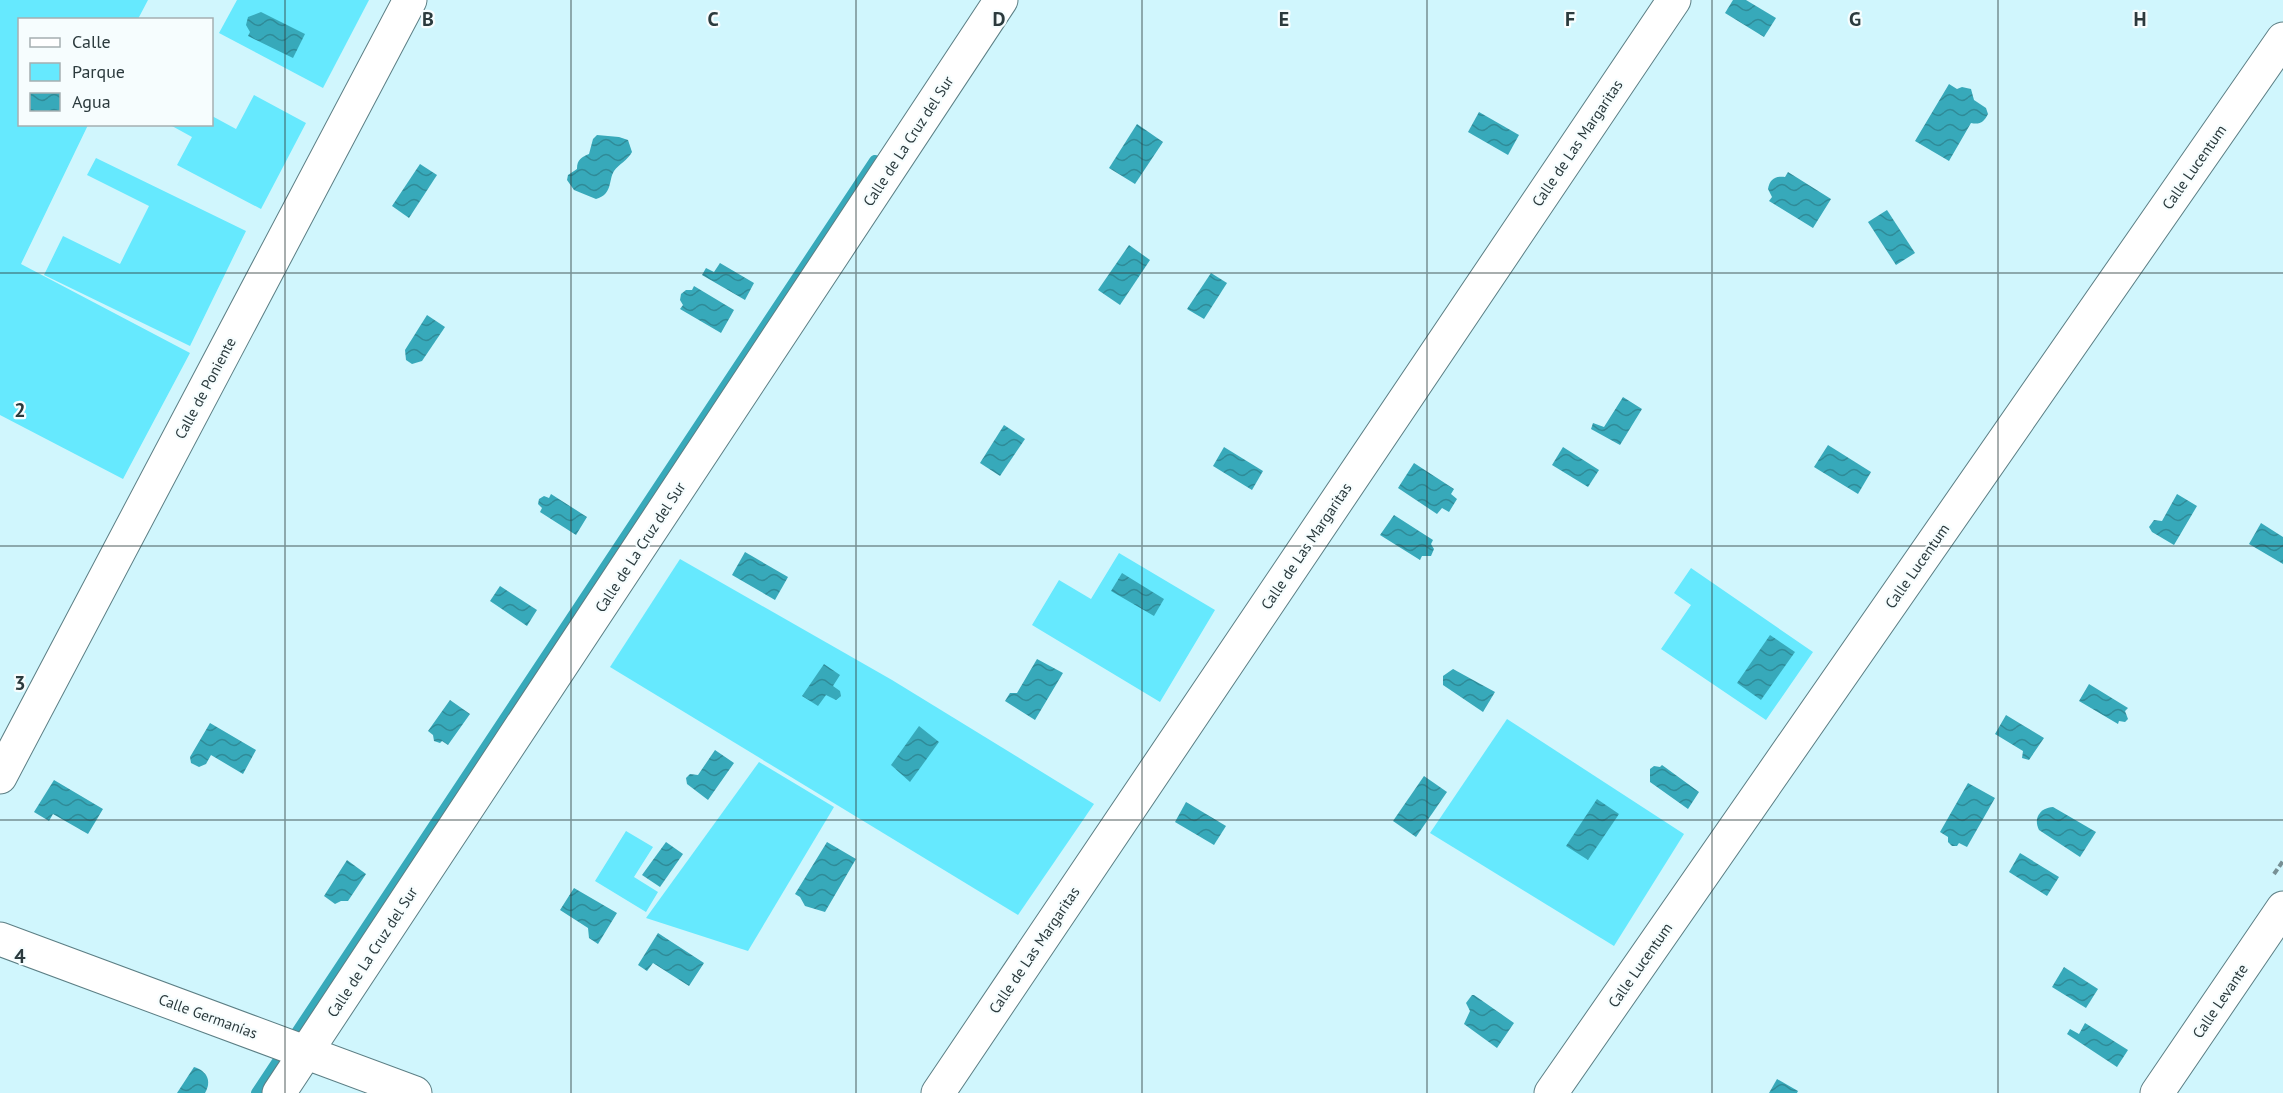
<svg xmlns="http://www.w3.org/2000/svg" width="2283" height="1093" font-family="'PT Sans',sans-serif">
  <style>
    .green { fill: #66e9fe }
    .water { fill: url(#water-waves) }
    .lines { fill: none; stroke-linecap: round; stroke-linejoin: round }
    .stream { stroke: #37a9ba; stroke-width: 12 }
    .street-casing { stroke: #5c7f85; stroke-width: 35 }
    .path { stroke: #779095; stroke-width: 4; stroke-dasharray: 6 3; stroke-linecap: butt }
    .street { stroke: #fff; stroke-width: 33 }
    .grid { fill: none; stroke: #2b3a3d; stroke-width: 1.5; stroke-opacity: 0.55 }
    .labels { text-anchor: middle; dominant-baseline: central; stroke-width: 4.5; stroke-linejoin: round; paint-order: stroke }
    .street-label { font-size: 15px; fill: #2b3a3d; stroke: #f6fdfe }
    .grid-label { font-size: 20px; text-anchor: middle; font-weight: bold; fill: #2b3a3d; stroke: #f6fdfe; stroke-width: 4.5; stroke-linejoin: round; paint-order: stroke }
  </style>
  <defs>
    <pattern id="water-waves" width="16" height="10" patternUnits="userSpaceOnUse" patternTransform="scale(1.5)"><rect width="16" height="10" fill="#37a9ba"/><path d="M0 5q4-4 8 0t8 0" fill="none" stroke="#2f8b98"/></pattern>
  </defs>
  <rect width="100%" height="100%" fill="#d0f6fd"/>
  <g class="green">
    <polygon points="0,0 148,0 138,19 20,20 20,124 88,125 21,264 190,353 123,479 0,415"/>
    <polygon points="237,0 369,0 323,88 219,33"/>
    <polygon points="254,95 306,123 261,209 177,165 192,137 172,126 212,124 212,116 236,129"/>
    <polygon points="96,158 246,231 190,346 44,275 63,236 120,264 149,206 87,175"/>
    <polygon points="1119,553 1215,610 1160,702 1032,625 1059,580 1091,599"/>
    <polygon points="680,559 892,680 1094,804 1018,915 610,667"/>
    <polygon points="1691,568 1813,652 1766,720 1661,649 1691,605 1674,593"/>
    <polygon points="1507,719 1684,834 1614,946 1430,833"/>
    <polygon points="759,762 834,807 748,951 646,918"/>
    <polygon points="626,831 653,847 634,877 658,892 646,912 595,881"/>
  </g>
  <g class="water">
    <polygon points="1733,0 1746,0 1776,18 1764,37 1725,13"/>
    <polygon points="261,12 305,34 293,58 248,36 250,32 246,25 248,17"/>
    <path d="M1949 84 1957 89 1962 87 1971 89 1974 100 1986 108 1988 114C1984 122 1980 125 1971 123L1949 161 1915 141Z"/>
    <polygon points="1479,112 1519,135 1508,155 1468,132"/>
    <polygon points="1137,124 1163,142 1135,184 1109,168"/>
    <path d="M597 135 619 137 628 140 632 152C628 160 619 164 614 171 608 181 613 194 596 199L574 190 567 180 568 175 577 169C577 159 582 157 589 154L593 139Z"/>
    <polygon points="420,164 437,175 409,218 392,206"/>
    <path d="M1788 172 1831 199 1813 228 1769 201 1772 197 1768 189C1770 179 1775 176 1785 177Z"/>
    <polygon points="1887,210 1915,253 1896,265 1868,222"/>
    <polygon points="1129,245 1150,260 1120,305 1098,290"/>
    <polygon points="720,263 754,283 745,300 702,275 706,268 714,272"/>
    <polygon points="1211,273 1227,283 1204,319 1187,309"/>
    <polygon points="694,286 734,310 721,333 680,309 683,305 680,300 681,294 686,290 692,290"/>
    <polygon points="427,315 445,327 422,361 412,364 406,360 405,350"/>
    <polygon points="1623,397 1642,409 1620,445 1591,429 1593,423 1604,427"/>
    <polygon points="1004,425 1025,439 1000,476 980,463"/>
    <polygon points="1828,445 1871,472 1858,494 1814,467"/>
    <polygon points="1224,447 1263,471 1252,490 1213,466"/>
    <polygon points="1563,447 1599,470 1588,487 1552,465"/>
    <polygon points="1414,463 1454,489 1451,494 1457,499 1449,512 1442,508 1437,514 1398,488"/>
    <polygon points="551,494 587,517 576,535 540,512 542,508 538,504 539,499 544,496 549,498"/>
    <polygon points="2177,494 2197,506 2174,545 2152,532 2149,527 2154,520 2162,521"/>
    <polygon points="1394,515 1433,540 1431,544 1434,549 1431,556 1422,556 1420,560 1380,535"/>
    <polygon points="2261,523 2283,537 2283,564 2249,544"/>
    <polygon points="745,552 788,577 775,600 732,575"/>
    <polygon points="1122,573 1164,599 1154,616 1111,591"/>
    <polygon points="500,586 537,610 527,626 490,601"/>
    <polygon points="1770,635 1795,652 1761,700 1737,683"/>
    <polygon points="1037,659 1063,673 1035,720 1005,701 1010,693 1017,693"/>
    <polygon points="824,664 840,675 833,686 840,691 841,696 836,700 826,695 818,706 802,696"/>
    <polygon points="1453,669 1495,692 1483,712 1443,685 1443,676"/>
    <polygon points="2089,684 2128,708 2125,711 2128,719 2125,722 2119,721 2118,724 2079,701"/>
    <polygon points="450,700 470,714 448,745 442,741 440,743 434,741 433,735 428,731"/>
    <polygon points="2006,715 2044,738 2029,760 2022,758 2023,751 1995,734"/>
    <polygon points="210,723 256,750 243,774 211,755 206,764 199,767 191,763 190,757"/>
    <polygon points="919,726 939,742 910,782 891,765"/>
    <polygon points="715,750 734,763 708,800 687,784 686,778 690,774 698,775"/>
    <polygon points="1662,765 1699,792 1688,809 1650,782 1650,769 1654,766 1660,767"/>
    <polygon points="1424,776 1447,792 1416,837 1393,821"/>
    <polygon points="54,780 103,809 88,834 53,814 49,821 34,812"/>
    <polygon points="1968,783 1995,798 1967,847 1959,843 1957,846 1952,846 1948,842 1948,837 1940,832"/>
    <polygon points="1597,799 1619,814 1588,860 1566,846"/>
    <polygon points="1186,802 1226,826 1214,845 1175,822"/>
    <path d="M2053 807 2096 832 2080 857 2039 830C2033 818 2040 808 2053 807Z"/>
    <polygon points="666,842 683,854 660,887 642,875"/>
    <polygon points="827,842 856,859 825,912 805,906 800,897 795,894"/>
    <polygon points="2020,853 2059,877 2047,896 2009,872"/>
    <polygon points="347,860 366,874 348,901 341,901 335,904 324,896"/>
    <polygon points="574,888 617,913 598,944 589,938 588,928 560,910"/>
    <polygon points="658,933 704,963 689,986 653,963 647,971 638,965"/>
    <polygon points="2064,967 2098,989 2086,1008 2052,987"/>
    <polygon points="1472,995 1474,995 1514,1023 1497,1048 1464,1024 1470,1011 1466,1003"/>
    <polygon points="2085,1023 2128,1050 2117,1067 2067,1034 2070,1029 2079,1034"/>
    <path d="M194 1067C207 1071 212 1081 205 1093H177Z"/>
    <polygon points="1777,1079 1798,1091 1797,1093 1769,1093"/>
  </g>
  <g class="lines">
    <polyline class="stream" points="257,1093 875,161"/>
    <defs>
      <g id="street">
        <polyline points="0,777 410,0"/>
        <polyline points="0,939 415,1093"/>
        <polyline points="279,1093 1001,0"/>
        <polyline points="938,1093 1674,0"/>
        <polyline points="1551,1093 2283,39"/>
        <polyline points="2157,1093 2283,908"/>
      </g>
    </defs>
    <use href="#street" class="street-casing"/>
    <polyline class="path" points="2274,874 2283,861"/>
    <use href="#street" class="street"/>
  </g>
  <path class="grid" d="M285 0V1093M571 0V1093M856 0V1093M1142 0V1093M1427 0V1093M1712 0V1093M1998 0V1093M0 273H2283M0 546H2283M0 820H2283"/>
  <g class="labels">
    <g class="street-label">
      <text transform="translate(908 141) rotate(-57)">Calle de La Cruz del Sur</text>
      <text transform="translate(1577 143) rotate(-56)">Calle de Las Margaritas</text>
      <text transform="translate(2194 167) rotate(-55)">Calle Lucentum</text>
      <text transform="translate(205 388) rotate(-62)">Calle de Poniente</text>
      <text transform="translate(1306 546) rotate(-56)">Calle de Las Margaritas</text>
      <text transform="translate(640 547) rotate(-57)">Calle de La Cruz del Sur</text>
      <text transform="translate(1917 566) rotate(-55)">Calle Lucentum</text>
      <text transform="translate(1034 950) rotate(-56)">Calle de Las Margaritas</text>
      <text transform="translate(372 952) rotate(-57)">Calle de La Cruz del Sur</text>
      <text transform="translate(1640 965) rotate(-55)">Calle Lucentum</text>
      <text transform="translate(2220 1001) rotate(-56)">Calle Levante</text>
      <text transform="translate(208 1016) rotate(20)">Calle Germanías</text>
    </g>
  </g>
  <g class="grid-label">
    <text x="428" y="26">B</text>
    <text x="713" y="26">C</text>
    <text x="999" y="26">D</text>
    <text x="1284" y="26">E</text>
    <text x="1570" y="26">F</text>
    <text x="1855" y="26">G</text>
    <text x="2140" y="26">H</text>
    <text x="20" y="417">2</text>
    <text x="20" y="690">3</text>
    <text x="20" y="963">4</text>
  </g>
  <rect x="18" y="18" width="195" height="108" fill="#f6fdfe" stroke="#a5afb1" stroke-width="1.5"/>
  <rect x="30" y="38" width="30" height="9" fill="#ffffff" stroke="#a5afb1" stroke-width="1.5"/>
  <text x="72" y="48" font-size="18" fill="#2b3a3d">Calle</text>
  <rect x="30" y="63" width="30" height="18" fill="#66e9fe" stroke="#a5afb1" stroke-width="1.5"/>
  <text x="72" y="78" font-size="18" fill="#2b3a3d">Parque</text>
  <rect x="30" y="93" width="30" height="18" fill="url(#water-waves)" stroke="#a5afb1" stroke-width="1.5"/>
  <text x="72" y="108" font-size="18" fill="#2b3a3d">Agua</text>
</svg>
